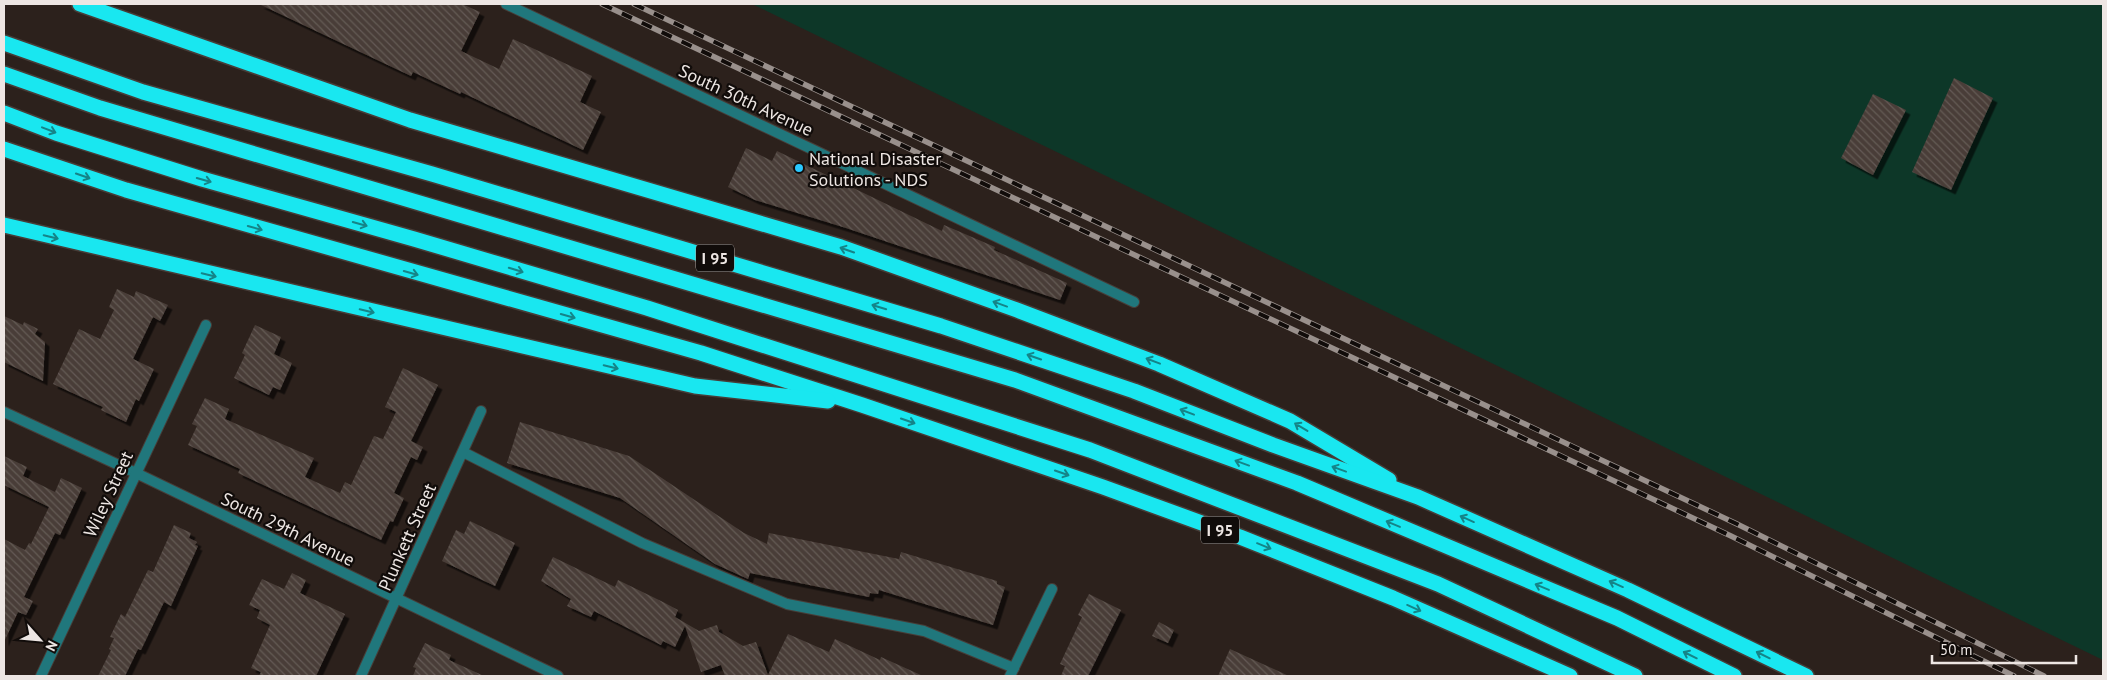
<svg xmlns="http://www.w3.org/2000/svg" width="2107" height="680" font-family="'PT Sans',sans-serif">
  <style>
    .green { fill: #0d3728 }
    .building { fill: url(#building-back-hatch); filter: url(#shadow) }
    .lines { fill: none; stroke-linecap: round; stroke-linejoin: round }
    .minor-casing { stroke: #473d38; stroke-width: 12 }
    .motorway-casing { stroke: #473d38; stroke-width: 18 }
    .minor { stroke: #20777c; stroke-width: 10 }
    .motorway { stroke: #19e7f0; stroke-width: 15 }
    .rail-casing { stroke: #99908c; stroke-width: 5.5 }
    .rail { stroke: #110c0a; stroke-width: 4; stroke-dasharray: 11; stroke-linecap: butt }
    .oneway { stroke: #158488 }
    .poi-dot { fill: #29c8ff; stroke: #110c0a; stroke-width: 2 }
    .labels { text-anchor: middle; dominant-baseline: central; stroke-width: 4.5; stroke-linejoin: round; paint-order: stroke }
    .shield { fill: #110c0a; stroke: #aba5a2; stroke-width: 1 }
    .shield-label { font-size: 16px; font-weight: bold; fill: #ede6e3 }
    .street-label { font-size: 18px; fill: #ede6e3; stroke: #110c0a }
    .poi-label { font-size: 18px; fill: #ede6e3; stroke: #110c0a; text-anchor: start }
  </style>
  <defs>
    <pattern id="building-back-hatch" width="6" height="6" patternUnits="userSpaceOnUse" patternTransform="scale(1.25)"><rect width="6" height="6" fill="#493e38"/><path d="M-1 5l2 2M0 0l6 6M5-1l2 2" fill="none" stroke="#645a55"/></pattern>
    <filter id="shadow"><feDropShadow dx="4.5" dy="4.5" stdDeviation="0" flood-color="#0009"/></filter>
  </defs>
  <rect width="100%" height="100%" fill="#2c211c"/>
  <polygon class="green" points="752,4 2103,4 2103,660"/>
  <g class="building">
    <polygon points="259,4 462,4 480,12 461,51 499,69 513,39 592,76 580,102 601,112 583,150 461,92 460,94 413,72 411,76"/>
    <polygon points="1954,78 1993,98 1951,190 1912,172"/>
    <polygon points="1873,94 1906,110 1873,175 1841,158"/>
    <polygon points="746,148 772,161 777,151 942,231 944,225 995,247 994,250 1067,283 1060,300 846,228 755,200 728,187"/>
    <polygon points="117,289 134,297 136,291 168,305 160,321 153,317 133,359 154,369 139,401 136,399 126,422 101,410 103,407 53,384 79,329 100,339 114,310 109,307"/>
    <polygon points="4,316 23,325 24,322 38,329 35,334 45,342 43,381 4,362"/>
    <polygon points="255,325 281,337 274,354 292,363 280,390 273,387 269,395 234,378 245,355 242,353"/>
    <polygon points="403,368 438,385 411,441 423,447 417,460 411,457 394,493 404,498 393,522 390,521 381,540 238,473 240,469 188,445 197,426 192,424 205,398 229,409 225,419 314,458 305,477 340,493 345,482 351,485 374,436 383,439 396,412 385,407"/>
    <polygon points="520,422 629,456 744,533 767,544 769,533 899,559 901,552 997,581 997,584 1005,587 993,625 879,590 878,594 870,593 869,597 750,573 748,579 715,564 620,498 507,463"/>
    <polygon points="4,456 27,467 23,476 55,492 61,478 82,488 60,535 55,533 24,597 33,601 26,615 18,612 4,642 4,539 25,550 29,543 31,544 49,507 4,485"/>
    <polygon points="470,521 515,543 495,586 442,561 456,530 464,534"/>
    <polygon points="174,525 191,533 189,538 197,542 195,545 198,546 171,606 164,602 141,650 138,649 125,676 98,676 111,650 109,649 114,638 110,637 121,614 125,617 148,570 153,572"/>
    <polygon points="553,557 615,587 618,580 663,602 678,610 675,617 699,631 717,625 719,632 743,646 756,642 768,675 788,634 829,652 835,639 880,660 881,657 923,676 725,676 721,665 701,672 685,626 675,647 663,641 661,645 594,611 591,617 567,606 571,599 541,581"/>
    <polygon points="292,573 306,580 300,593 345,614 316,676 259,676 261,672 251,668 270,625 257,618 260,610 249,605 262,579 284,589"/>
    <polygon points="1089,594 1121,610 1088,676 1061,676 1065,666 1060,664 1082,617 1078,615"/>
    <polygon points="1159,622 1174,630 1168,643 1152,636"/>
    <polygon points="425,643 451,655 449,660 484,676 413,676 416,668 413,667"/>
    <polygon points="1230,649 1289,676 1218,676"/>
  </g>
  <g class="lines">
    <defs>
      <g id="minor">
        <polyline points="506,4 1134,302"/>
        <polyline points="4,412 136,473 558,676"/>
        <polyline points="463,452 642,543 787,604 924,631 1014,668"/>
        <polyline points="41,676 206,325"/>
        <polyline points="361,676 481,411"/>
        <polyline points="1010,676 1052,589"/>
      </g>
      <g id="motorway">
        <polyline points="80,4 410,120 841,247 1017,310 1159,364 1290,421 1389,480"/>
        <polyline points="4,43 143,92 432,174 941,326 1134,391 1273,445 1418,497 1628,590 1806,676"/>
        <polyline points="4,74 100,108 1015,380 1297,483 1617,618 1734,676"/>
        <polyline points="4,113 56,133 202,179 414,239 647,308 1090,450 1438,584 1635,676"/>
        <polyline points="4,149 126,190 701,353 862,405 1103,487 1240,537 1393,598 1570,676"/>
        <polyline points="4,225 695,386 828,401"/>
      </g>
    </defs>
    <use href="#minor" class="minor-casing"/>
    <use href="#motorway" class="motorway-casing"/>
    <use href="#minor" class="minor"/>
    <use href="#motorway" class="motorway"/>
    <defs>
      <g id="rail">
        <polyline points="602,4 1731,536 2014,676"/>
        <polyline points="634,4 1737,524 2044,676"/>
      </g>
    </defs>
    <use href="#rail" class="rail-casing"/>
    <use href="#rail" class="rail"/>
  </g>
  <defs><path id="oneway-shaft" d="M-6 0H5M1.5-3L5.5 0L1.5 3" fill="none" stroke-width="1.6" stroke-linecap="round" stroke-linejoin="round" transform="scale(1.25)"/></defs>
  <g class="oneway">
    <use href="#oneway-shaft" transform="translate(49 130) rotate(21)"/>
    <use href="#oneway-shaft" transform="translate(83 176) rotate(19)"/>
    <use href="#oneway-shaft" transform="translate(204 180) rotate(16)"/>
    <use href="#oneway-shaft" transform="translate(360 224) rotate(16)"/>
    <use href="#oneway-shaft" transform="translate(255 228) rotate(16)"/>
    <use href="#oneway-shaft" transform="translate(51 237) rotate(13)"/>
    <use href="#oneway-shaft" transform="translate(847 250) rotate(-161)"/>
    <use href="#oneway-shaft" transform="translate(516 270) rotate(17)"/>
    <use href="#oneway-shaft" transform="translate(411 273) rotate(16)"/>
    <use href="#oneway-shaft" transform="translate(209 275) rotate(13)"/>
    <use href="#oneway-shaft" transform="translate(1000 304) rotate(-160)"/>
    <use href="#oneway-shaft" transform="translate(879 307) rotate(-163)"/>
    <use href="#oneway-shaft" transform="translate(367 311) rotate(13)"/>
    <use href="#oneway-shaft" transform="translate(568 316) rotate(16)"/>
    <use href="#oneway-shaft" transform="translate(1034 357) rotate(-161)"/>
    <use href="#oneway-shaft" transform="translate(1153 361) rotate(-159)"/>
    <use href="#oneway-shaft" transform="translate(611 367) rotate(13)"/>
    <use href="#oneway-shaft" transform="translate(1187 412) rotate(-159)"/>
    <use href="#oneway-shaft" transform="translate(908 421) rotate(19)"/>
    <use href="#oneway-shaft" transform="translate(1301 427) rotate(-149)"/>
    <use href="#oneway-shaft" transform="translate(1242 463) rotate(-160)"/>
    <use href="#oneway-shaft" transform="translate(1339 469) rotate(-160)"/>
    <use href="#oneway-shaft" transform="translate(1062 473) rotate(19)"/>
    <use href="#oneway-shaft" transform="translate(1467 519) rotate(-156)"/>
    <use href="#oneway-shaft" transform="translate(1393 524) rotate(-157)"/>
    <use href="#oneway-shaft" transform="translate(1264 546) rotate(22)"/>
    <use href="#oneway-shaft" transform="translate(1616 584) rotate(-156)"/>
    <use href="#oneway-shaft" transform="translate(1542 587) rotate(-157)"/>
    <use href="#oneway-shaft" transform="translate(1414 608) rotate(24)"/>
    <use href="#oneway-shaft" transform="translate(1690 655) rotate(-154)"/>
    <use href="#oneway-shaft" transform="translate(1763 655) rotate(-154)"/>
  </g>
  <circle class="poi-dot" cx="799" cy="168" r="5"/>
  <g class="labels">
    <g class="shield">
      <rect x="696" y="244.5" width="38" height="27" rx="4"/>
      <rect x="1201" y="516.5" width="38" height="27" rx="4"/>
    </g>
    <g class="shield-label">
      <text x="715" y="258">I 95</text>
      <text x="1220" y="530">I 95</text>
    </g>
    <g class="street-label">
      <text transform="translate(746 100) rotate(25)">South 30th Avenue</text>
      <text transform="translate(108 494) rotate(-65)">Wiley Street</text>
      <text transform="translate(288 529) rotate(26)">South 29th Avenue</text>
      <text transform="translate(407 537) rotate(-66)">Plunkett Street</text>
    </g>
    <g class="poi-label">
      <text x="809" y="158">National Disaster<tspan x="809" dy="21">Solutions - NDS</tspan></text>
    </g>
  </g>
  <rect width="2107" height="680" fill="none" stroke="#ede6e3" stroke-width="10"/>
  <g transform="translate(40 640) rotate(117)" stroke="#110c0a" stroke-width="4" paint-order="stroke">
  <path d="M0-4L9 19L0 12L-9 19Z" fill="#ede6e3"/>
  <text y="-8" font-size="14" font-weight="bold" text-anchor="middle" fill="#ede6e3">N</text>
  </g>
  <path d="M1932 655v8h144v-8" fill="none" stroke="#ede6e3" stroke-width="2.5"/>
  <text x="1940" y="655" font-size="15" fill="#ede6e3" stroke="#110c0a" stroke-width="4" paint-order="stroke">50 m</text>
</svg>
